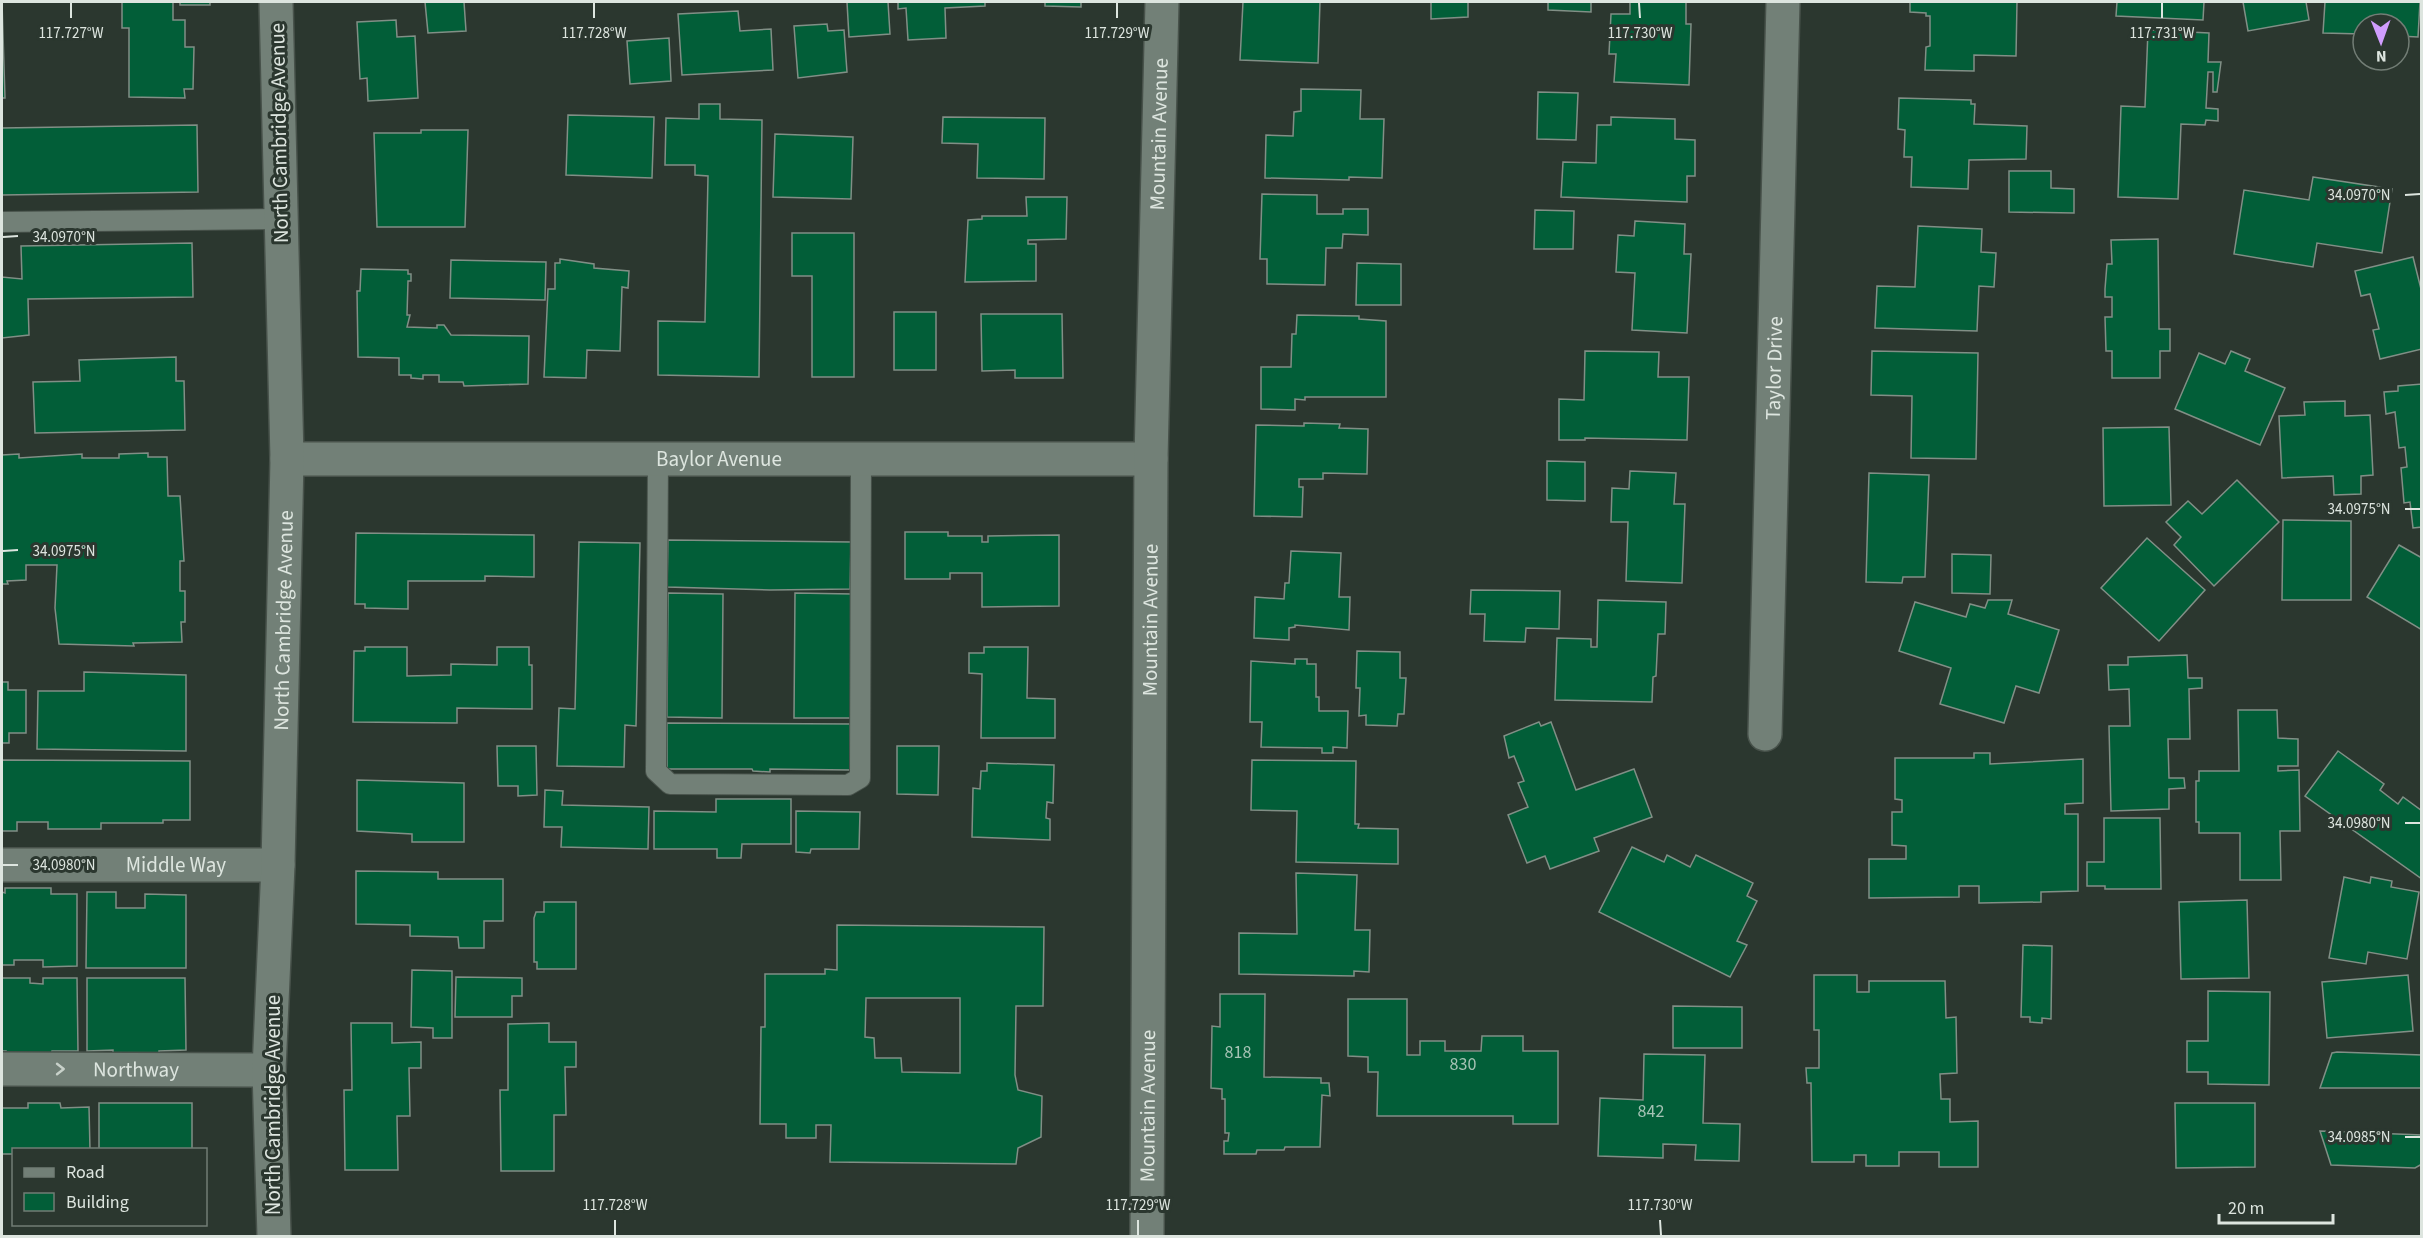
<svg xmlns="http://www.w3.org/2000/svg" width="2423" height="1238" font-family="'Source Sans 3',sans-serif">
  <style>
    .building { fill: #025e38; stroke: #818f86; stroke-width: 1.5; fill-rule: evenodd }
    .lines { fill: none; stroke-linecap: round; stroke-linejoin: round }
    .service-casing { stroke: #48524b; stroke-width: 22 }
    .minor-casing { stroke: #48524b; stroke-width: 36 }
    .secondary-casing { stroke: #48524b; stroke-width: 36 }
    .service { stroke: #728077; stroke-width: 20 }
    .minor { stroke: #728077; stroke-width: 33 }
    .secondary { stroke: #728077; stroke-width: 33 }
    .oneway { stroke: #c8d1ca }
    .ticks { fill: none; stroke: #dde5df; stroke-width: 2 }
    .labels { text-anchor: middle; dominant-baseline: central; stroke-width: 6; stroke-linejoin: round; paint-order: stroke }
    .number-label { font-size: 18px; fill: #a6c3b5 }
    .street-label { font-size: 21px; fill: #dde5df; stroke: #2b372f }
    .ticks-label { font-size: 15px; text-anchor: middle; fill: #dde5df; stroke: #2b372f; stroke-width: 6; stroke-linejoin: round; paint-order: stroke }
  </style>
  <rect width="100%" height="100%" fill="#2b372f"/>
  <g class="building">
    <polygon points="2,2 5,98 2,98"/>
    <polygon points="122,2 173,2 173,20 185,20 185,47 194,47 193,89 184,89 185,98 129,97 129,28 122,28"/>
    <rect x="180" y="2" width="30" height="3"/>
    <polygon points="425,2 464,2 466,31 428,33"/>
    <polygon points="847,2 888,2 890,34 849,37"/>
    <polygon points="898,2 985,2 985,6 945,8 946,38 908,40 906,8 898,9"/>
    <polygon points="1045,2 1081,2 1081,7 1045,6"/>
    <polygon points="1243,2 1320,2 1318,63 1240,60"/>
    <polygon points="1431,2 1468,2 1468,17 1431,19"/>
    <polygon points="1548,2 1591,2 1591,12 1548,10"/>
    <polygon points="1630,2 1686,2 1686,24 1691,24 1689,85 1614,82 1616,54 1609,54 1611,14 1630,14"/>
    <polygon points="1910,2 2017,2 2016,56 1974,55 1974,71 1925,70 1926,47 1930,46 1930,16 1926,16 1926,13 1910,12"/>
    <polygon points="2117,2 2204,2 2203,20 2116,16"/>
    <polygon points="2243,2 2306,2 2309,20 2248,31"/>
    <polygon points="2325,2 2420,2 2418,37 2399,36 2399,24 2363,24 2363,34 2323,33"/>
    <polygon points="738,11 740,31 771,29 773,70 682,75 678,14"/>
    <polygon points="396,20 397,37 415,36 418,98 368,101 367,78 360,79 357,22"/>
    <polygon points="827,24 828,31 844,30 847,72 798,78 794,26"/>
    <polygon points="2148,30 2209,33 2208,62 2221,62 2217,92 2213,92 2213,72 2208,72 2206,108 2218,109 2218,121 2206,120 2205,125 2181,124 2178,199 2118,197 2121,106 2145,107"/>
    <polygon points="669,38 671,81 630,84 627,41"/>
    <polygon points="1301,89 1361,90 1360,119 1384,119 1382,178 1349,177 1349,180 1265,178 1266,135 1293,136 1294,112 1301,111"/>
    <polygon points="1538,92 1578,93 1576,140 1537,139"/>
    <polygon points="1899,98 1971,100 1971,104 1975,104 1974,124 2027,126 2026,159 1969,160 1968,189 1911,187 1912,157 1904,157 1905,130 1898,129"/>
    <polygon points="699,104 720,104 720,119 762,120 759,377 658,375 658,321 705,322 708,176 695,175 695,165 665,165 666,118 699,119"/>
    <polygon points="568,115 654,117 652,178 566,175"/>
    <polygon points="943,117 1045,118 1044,179 977,178 978,144 942,143"/>
    <polygon points="1611,117 1675,119 1675,139 1695,140 1695,176 1687,176 1687,202 1561,197 1563,162 1596,163 1597,125 1611,125"/>
    <polygon points="197,125 198,192 2,195 2,128"/>
    <polygon points="421,130 468,130 465,227 377,227 374,133 421,133"/>
    <polygon points="775,134 853,137 851,199 773,197"/>
    <polygon points="2009,171 2051,171 2051,188 2074,189 2074,213 2009,212"/>
    <polygon points="2313,177 2392,189 2382,253 2317,243 2313,267 2234,254 2244,190 2309,200"/>
    <polygon points="1262,194 1317,195 1317,214 1343,214 1343,209 1368,209 1368,235 1343,234 1342,248 1326,248 1325,285 1267,284 1267,259 1260,259"/>
    <polygon points="1026,197 1067,197 1066,239 1028,240 1028,244 1036,244 1036,281 965,282 968,220 982,219 982,216 1027,216"/>
    <polygon points="1535,210 1574,211 1573,249 1534,249"/>
    <polygon points="1635,221 1685,224 1684,254 1691,254 1687,333 1632,330 1635,273 1616,272 1618,235 1634,236"/>
    <polygon points="1918,226 1982,229 1981,252 1996,253 1994,287 1979,286 1977,331 1875,328 1877,286 1915,287"/>
    <polygon points="792,233 854,233 854,377 812,377 812,276 792,276"/>
    <polygon points="2158,239 2159,329 2170,329 2170,351 2160,351 2160,378 2112,378 2112,351 2106,351 2105,317 2112,317 2112,297 2105,297 2105,289 2107,264 2112,264 2111,240"/>
    <polygon points="192,243 193,297 28,299 29,335 2,338 2,277 22,279 21,246"/>
    <polygon points="2413,257 2422,293 2422,349 2380,359 2373,330 2379,329 2370,294 2361,296 2355,271"/>
    <polygon points="560,259 594,264 594,268 629,271 628,288 622,287 620,351 587,350 586,378 544,377 548,289 555,289 555,263 560,263"/>
    <polygon points="451,260 546,262 545,300 450,298"/>
    <polygon points="1357,263 1401,264 1401,305 1356,305"/>
    <polygon points="361,269 408,270 408,274 411,274 411,281 408,281 407,315 410,315 407,327 437,328 437,325 444,325 451,335 529,336 528,384 464,386 463,382 439,382 439,375 423,375 423,379 411,378 411,375 399,375 399,358 358,357 357,291 360,291"/>
    <rect x="894" y="312" width="42" height="58"/>
    <polygon points="981,314 1062,314 1063,378 1015,378 1015,370 982,371"/>
    <polygon points="1297,315 1359,316 1359,319 1386,321 1386,397 1305,397 1305,400 1295,399 1295,410 1261,409 1261,367 1291,367 1292,334 1296,334"/>
    <polygon points="1585,351 1659,352 1658,377 1689,377 1687,440 1585,438 1585,440 1559,440 1559,399 1584,400"/>
    <polygon points="1872,351 1978,353 1976,459 1911,458 1912,396 1871,395"/>
    <polygon points="2231,351 2250,359 2245,371 2285,388 2260,445 2175,409 2199,353 2225,364"/>
    <polygon points="176,357 176,381 184,381 185,430 35,433 33,382 80,381 79,360"/>
    <polygon points="2422,384 2422,527 2413,528 2410,502 2404,503 2401,468 2407,467 2405,447 2399,448 2395,412 2386,414 2384,392 2398,391 2398,386"/>
    <polygon points="2345,401 2345,416 2370,415 2373,475 2361,476 2361,494 2334,495 2333,476 2282,478 2279,416 2305,415 2304,402"/>
    <polygon points="1304,423 1340,424 1339,428 1368,429 1367,474 1323,473 1323,479 1299,479 1299,487 1303,487 1302,517 1254,516 1256,425 1304,426"/>
    <polygon points="2169,427 2171,505 2104,506 2103,428"/>
    <polygon points="148,453 148,457 167,457 168,496 180,496 184,561 180,561 180,591 185,591 185,622 181,622 182,642 133,643 134,646 59,644 55,608 57,565 26,565 26,580 7,581 8,584 2,584 2,455 19,454 19,458 82,454 82,458 119,458 119,454"/>
    <polygon points="1547,461 1585,462 1585,501 1547,500"/>
    <polygon points="1630,471 1676,473 1674,504 1685,504 1682,583 1626,581 1628,522 1611,522 1612,488 1629,489"/>
    <polygon points="1869,473 1929,475 1925,577 1903,577 1902,583 1866,582"/>
    <polygon points="2237,480 2279,522 2214,586 2174,545 2181,537 2166,522 2188,501 2202,514"/>
    <polygon points="2283,520 2351,521 2351,600 2282,600"/>
    <polygon points="905,532 948,532 948,536 982,536 982,542 988,542 988,536 1059,535 1059,606 982,607 982,573 950,573 950,579 905,579"/>
    <polygon points="356,533 534,535 534,577 485,576 485,581 408,581 408,609 365,608 365,604 355,604"/>
    <polygon points="2147,538 2205,590 2159,641 2101,588"/>
    <polygon points="668,540 851,542 850,589 770,590 667,587"/>
    <polygon points="579,542 640,543 636,726 625,725 624,767 557,766 559,708 575,709"/>
    <polygon points="2399,545 2422,558 2422,630 2367,597"/>
    <polygon points="1291,551 1341,553 1339,597 1350,597 1349,630 1295,625 1295,627 1289,628 1289,640 1254,638 1255,597 1284,599 1285,583 1289,583"/>
    <polygon points="1952,554 1991,555 1990,594 1952,593"/>
    <polygon points="1471,590 1560,591 1559,629 1526,628 1525,642 1484,641 1485,614 1470,614"/>
    <polygon points="668,593 723,594 722,718 667,717"/>
    <polygon points="795,593 852,594 851,718 794,718"/>
    <polygon points="1598,600 1666,602 1665,634 1658,634 1656,676 1653,677 1652,702 1555,700 1557,638 1591,639 1591,647 1597,647"/>
    <polygon points="1988,600 2012,600 2008,614 2059,630 2039,693 2016,686 2004,723 1940,704 1951,668 1899,651 1915,602 1966,617 1970,604 1985,608"/>
    <polygon points="365,647 407,647 407,676 451,675 451,664 497,665 497,647 529,647 529,665 532,665 532,709 457,708 457,723 353,722 354,651 365,651"/>
    <polygon points="984,647 1028,647 1027,698 1055,699 1055,738 981,738 982,674 969,673 969,653 984,653"/>
    <polygon points="1357,651 1400,652 1400,678 1406,678 1404,714 1398,714 1397,726 1366,725 1366,715 1359,716 1360,688 1356,688"/>
    <polygon points="2187,655 2188,678 2202,678 2202,688 2189,689 2190,739 2168,739 2169,778 2184,778 2185,788 2169,789 2169,809 2111,811 2109,726 2130,726 2129,689 2109,690 2108,665 2128,665 2128,657"/>
    <polygon points="1295,659 1307,659 1307,664 1316,664 1316,697 1319,697 1319,711 1348,711 1347,748 1333,747 1333,753 1322,753 1322,748 1261,747 1262,722 1250,722 1251,661 1295,664"/>
    <polygon points="84,672 186,675 186,751 37,749 38,691 84,691"/>
    <polygon points="2,682 8,682 8,690 26,690 26,733 9,733 9,743 2,743"/>
    <polygon points="2238,710 2277,710 2278,738 2298,739 2298,766 2278,766 2278,771 2299,770 2300,831 2280,831 2281,880 2240,880 2240,833 2199,833 2199,822 2196,822 2196,781 2199,781 2199,771 2239,771"/>
    <polygon points="1539,722 1541,726 1551,722 1576,790 1634,769 1652,817 1594,838 1599,851 1550,869 1545,856 1527,863 1508,815 1528,807 1518,783 1524,781 1514,756 1509,758 1504,736"/>
    <polygon points="667,723 850,724 850,770 770,769 770,772 753,771 752,769 667,769"/>
    <polygon points="497,746 536,746 537,795 518,796 518,786 498,786"/>
    <polygon points="897,746 939,746 938,795 897,794"/>
    <polygon points="2338,751 2384,784 2380,790 2398,804 2403,797 2422,811 2422,879 2305,796"/>
    <polygon points="1974,753 1990,753 1990,764 2083,759 2083,803 2065,804 2065,814 2078,814 2078,891 2041,892 2041,902 1979,903 1979,886 1959,886 1959,897 1869,898 1869,859 1906,859 1906,846 1892,845 1892,812 1902,812 1902,800 1895,799 1895,758 1974,758"/>
    <polygon points="2,760 190,761 190,820 163,820 163,823 101,823 101,829 48,829 48,822 17,822 17,831 2,831"/>
    <polygon points="1252,760 1356,761 1355,824 1359,824 1358,828 1398,829 1398,864 1296,862 1297,811 1251,810"/>
    <polygon points="987,763 1054,765 1053,803 1047,802 1046,818 1050,819 1050,840 972,837 973,788 980,789 981,771 987,771"/>
    <polygon points="357,780 464,783 464,842 412,842 412,834 357,831"/>
    <polygon points="545,790 563,791 562,805 649,807 648,849 561,847 562,827 544,827"/>
    <polygon points="716,799 791,799 791,844 742,844 741,858 717,858 717,849 654,849 654,811 716,812"/>
    <polygon points="796,811 860,812 859,849 811,849 810,853 796,852"/>
    <polygon points="2104,818 2160,818 2161,889 2105,889 2105,886 2087,886 2087,862 2104,862"/>
    <polygon points="1632,847 1664,862 1667,855 1690,867 1696,855 1753,883 1747,896 1757,901 1737,941 1747,945 1730,977 1599,912"/>
    <polygon points="356,871 438,872 438,879 503,879 503,921 484,921 484,948 459,948 458,937 410,936 410,925 356,924"/>
    <polygon points="1296,873 1357,875 1355,930 1370,930 1369,972 1354,971 1354,976 1239,974 1239,933 1297,934"/>
    <polygon points="2344,877 2370,883 2371,877 2392,881 2391,887 2419,892 2407,959 2368,952 2366,964 2329,958"/>
    <polygon points="5,888 51,888 51,894 77,894 77,966 43,967 43,960 14,960 14,965 2,965 2,892 5,893"/>
    <polygon points="87,892 116,892 116,908 145,908 145,894 186,895 186,968 86,968"/>
    <polygon points="2247,900 2249,978 2181,979 2179,902"/>
    <polygon points="544,902 576,902 576,969 537,969 537,962 534,962 534,918 536,912 544,912"/>
    <path d="M837 925 1044 927 1043 1006H1016L1015 1075 1018 1090 1042 1096 1041 1137 1018 1148 1016 1164 830 1162 831 1125H816V1138H786V1124H760L761 1027H765V974H825V969L837 970ZM866 998H960V1073L902 1072 901 1058H875L874 1038 865 1037Z"/>
    <polygon points="2023,945 2052,946 2051,1019 2042,1018 2042,1023 2030,1022 2030,1017 2021,1017"/>
    <polygon points="412,970 452,971 452,1038 433,1038 433,1028 411,1027"/>
    <polygon points="1814,975 1857,975 1857,992 1869,992 1869,981 1945,981 1946,1018 1956,1017 1957,1073 1940,1074 1941,1099 1950,1099 1950,1122 1978,1121 1978,1167 1939,1167 1939,1152 1899,1152 1899,1166 1866,1166 1866,1155 1854,1155 1854,1162 1812,1162 1811,1083 1807,1083 1806,1068 1819,1068 1819,1030 1814,1030"/>
    <polygon points="2408,975 2413,1031 2327,1038 2322,982"/>
    <polygon points="456,977 522,978 522,996 512,996 512,1017 455,1017"/>
    <polygon points="2,978 30,978 30,983 43,984 43,978 77,978 78,1051 52,1051 51,1056 6,1057 6,1051 2,1051"/>
    <polygon points="87,978 185,978 186,1050 159,1051 159,1055 113,1056 113,1050 87,1051"/>
    <polygon points="2208,991 2270,992 2269,1085 2208,1084 2208,1072 2187,1072 2187,1041 2208,1041"/>
    <polygon points="1220,994 1265,994 1264,1077 1321,1078 1321,1083 1329,1083 1330,1096 1322,1095 1320,1147 1285,1147 1284,1150 1257,1150 1256,1154 1224,1154 1224,1141 1228,1141 1229,1133 1225,1133 1225,1099 1222,1099 1222,1089 1211,1088 1212,1026 1220,1027"/>
    <polygon points="1348,999 1407,999 1407,1055 1420,1055 1420,1041 1445,1041 1445,1051 1481,1051 1482,1036 1523,1036 1523,1051 1558,1051 1558,1124 1513,1124 1513,1116 1377,1116 1378,1072 1368,1072 1368,1057 1348,1056"/>
    <polygon points="1673,1006 1742,1007 1742,1048 1673,1048"/>
    <polygon points="351,1023 392,1023 392,1043 421,1042 421,1068 409,1068 410,1116 397,1116 398,1170 345,1170 344,1090 352,1090"/>
    <polygon points="549,1023 549,1042 576,1042 576,1067 565,1067 566,1115 554,1115 554,1171 501,1171 500,1090 508,1090 508,1024"/>
    <polygon points="2337,1052 2422,1055 2422,1088 2320,1088 2332,1053"/>
    <polygon points="1644,1054 1705,1055 1703,1123 1740,1124 1739,1161 1695,1160 1696,1145 1663,1144 1663,1158 1598,1156 1600,1098 1643,1100"/>
    <polygon points="28,1103 60,1103 61,1108 89,1107 90,1150 14,1150 14,1154 2,1154 2,1108 28,1108"/>
    <rect x="99" y="1103" width="93" height="47"/>
    <polygon points="2175,1103 2255,1103 2255,1167 2176,1168"/>
    <polygon points="2320,1131 2422,1135 2422,1164 2415,1168 2331,1165"/>
  </g>
  <g class="lines">
    <defs>
      <g id="service">
        <polyline points="2,222 281,219"/>
        <polyline points="658,459 656,771 670,784 848,785 860,778 861,459"/>
      </g>
      <g id="minor">
        <path id="s1" d="M287 459H1151"/>
        <path id="s2" d="M1765 734 1783 2"/>
        <path id="s3" d="M2 865H278"/>
        <path id="s4" d="M2 1069 269 1070"/>
        <path id="s5" d="M274 1236 269 1070 278 865 287 459 276 2"/>
      </g>
      <g id="secondary">
        <path id="s6" d="M1147 1236 1151 459 1162 2"/>
      </g>
    </defs>
    <use href="#service" class="service-casing"/>
    <use href="#minor" class="minor-casing"/>
    <use href="#secondary" class="secondary-casing"/>
    <use href="#service" class="service"/>
    <use href="#minor" class="minor"/>
    <use href="#secondary" class="secondary"/>
  </g>
  <defs><path id="oneway-chevron" d="M-2-3.5L2.5 0L-2 3.5" fill="none" stroke-width="1.6" stroke-linecap="round" stroke-linejoin="round" transform="scale(1.5)"/></defs>
  <use class="oneway" href="#oneway-chevron" transform="translate(60 1069)"/>
  <path class="ticks" d="M71 3V18M594 3V18M1117 3V18M1639 3 1640 18M2162 3V18M2405 195 2420 194M3 237 18 236M2405 509H2420M3 551 18 550M2405 823H2420M3 865H18M2405 1137H2420M615 1220V1235M1138 1220V1235M1660 1220 1661 1235"/>
  <g class="labels">
    <g class="number-label">
      <text x="1238" y="1052">818</text>
      <text x="1463" y="1064">830</text>
      <text x="1651" y="1111">842</text>
    </g>
    <g class="street-label">
      <text transform="translate(279 133) rotate(-91)">North Cambridge Avenue</text>
      <text stroke="none"><textPath href="#s6" startOffset="1102">Mountain Avenue</textPath></text>
      <text stroke="none"><textPath href="#s2" startOffset="366">Taylor Drive</textPath></text>
      <text stroke="none"><textPath href="#s1" startOffset="432">Baylor Avenue</textPath></text>
      <text stroke="none"><textPath href="#s5" startOffset="616">North Cambridge Avenue</textPath></text>
      <text stroke="none"><textPath href="#s6" startOffset="616">Mountain Avenue</textPath></text>
      <text stroke="none"><textPath href="#s3" startOffset="174">Middle Way</textPath></text>
      <text stroke="none"><textPath href="#s4" startOffset="134">Northway</textPath></text>
      <text transform="translate(273 1105) rotate(-90)">North Cambridge Avenue</text>
      <text stroke="none"><textPath href="#s6" startOffset="130">Mountain Avenue</textPath></text>
    </g>
  </g>
  <g class="ticks-label">
    <text x="71" y="38">117.727°W</text>
    <text x="594" y="38">117.728°W</text>
    <text x="1117" y="38">117.729°W</text>
    <text x="1640" y="38">117.730°W</text>
    <text x="2162" y="38">117.731°W</text>
    <text x="2359" y="200">34.0970°N</text>
    <text x="64" y="242">34.0970°N</text>
    <text x="2359" y="514">34.0975°N</text>
    <text x="64" y="556">34.0975°N</text>
    <text x="2359" y="828">34.0980°N</text>
    <text x="64" y="870">34.0980°N</text>
    <text x="2359" y="1142">34.0985°N</text>
    <text x="615" y="1210">117.728°W</text>
    <text x="1138" y="1210">117.729°W</text>
    <text x="1660" y="1210">117.730°W</text>
  </g>
  <rect width="2423" height="1238" fill="none" stroke="#dde5df" stroke-width="6"/>
  <rect x="12" y="1148" width="195" height="78" fill="#2b372f" stroke="#727d75" stroke-width="1.5"/>
  <rect x="24" y="1168" width="30" height="9" fill="#728077" stroke="#727d75" stroke-width="1.5"/>
  <text x="66" y="1178" font-size="18" fill="#dde5df">Road</text>
  <rect x="24" y="1193" width="30" height="18" fill="#025e38" stroke="#727d75" stroke-width="1.5"/>
  <text x="66" y="1208" font-size="18" fill="#dde5df">Building</text>
  <g transform="translate(2381 42) rotate(179)"><circle r="28" fill="#2b372f" stroke="#727d75" stroke-width="1.5"/>
  <path d="M0-4.5L10 22L0 15L-10 22Z" fill="#d09dfe"/>
  <text y="-9" font-size="16" font-weight="bold" text-anchor="middle" fill="#dde5df">N</text>
  </g>
  <path d="M2219 1214v9h114v-9" fill="none" stroke="#dde5df" stroke-width="3"/>
  <text x="2228" y="1214" font-size="18" fill="#dde5df" stroke="#2b372f" stroke-width="4.5" paint-order="stroke">20 m</text>
</svg>
